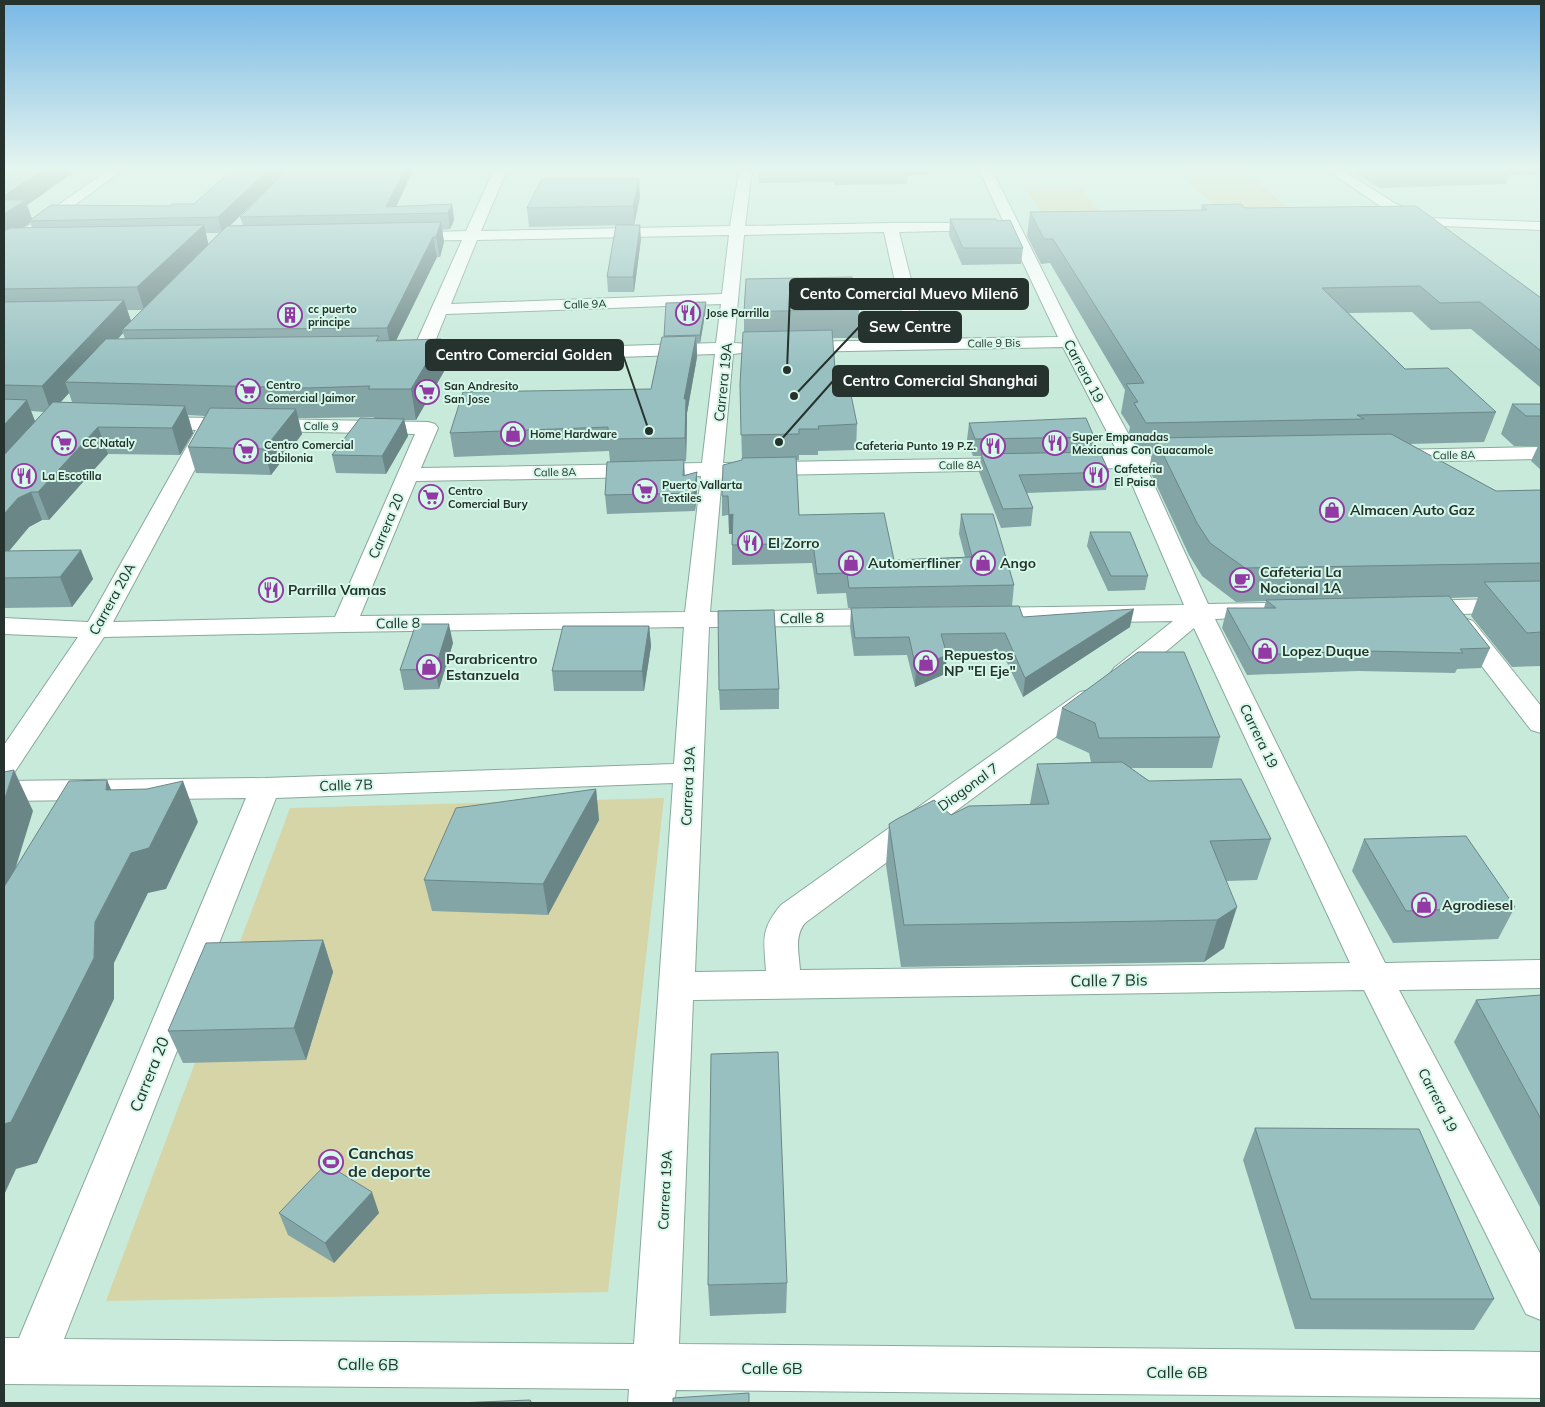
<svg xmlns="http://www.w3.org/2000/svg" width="1545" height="1407" font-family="Mulish,sans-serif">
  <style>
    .green { fill: #d6d5a7 }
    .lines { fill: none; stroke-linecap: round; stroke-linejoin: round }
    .minor-casing { stroke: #88a99b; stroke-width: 2 }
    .minor { fill: #fff; fill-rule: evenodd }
    .wall { fill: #84a5a6; fill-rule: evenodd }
    .shaded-wall { fill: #6b8687 }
    .building { fill: #99c0c1; stroke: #6b8687 }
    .labels { text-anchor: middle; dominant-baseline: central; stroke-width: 4; stroke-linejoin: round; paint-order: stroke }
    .far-street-label { font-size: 11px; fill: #25322d; stroke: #d5f8e9 }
    .far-poi-label { font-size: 11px; font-weight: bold; fill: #25322d; stroke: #d5f8e9; text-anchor: start }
    .street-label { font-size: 14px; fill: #25322d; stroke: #d5f8e9 }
    .poi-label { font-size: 14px; font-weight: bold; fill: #25322d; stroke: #d5f8e9; text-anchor: start }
    .near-street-label { font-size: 16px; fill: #25322d; stroke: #d5f8e9 }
    .near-poi-label { font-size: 16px; font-weight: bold; fill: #25322d; stroke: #d5f8e9; text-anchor: start }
    .leader { fill: none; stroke: #25322d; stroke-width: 2 }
    .callout-dot { fill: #25322d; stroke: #d5f8e9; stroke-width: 2 }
    .callout { fill: #25322d; stroke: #25322d; stroke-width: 2 }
    .callout-label { font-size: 15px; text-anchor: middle; font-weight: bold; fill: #fff }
  </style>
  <rect width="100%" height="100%" fill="#c8eadb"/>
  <g class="green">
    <polygon points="1176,170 1244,170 1296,214 1224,215"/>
    <polygon points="1080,188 1104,217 1046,218 1025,189"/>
    <polygon points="664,798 608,1292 106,1301 290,808"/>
  </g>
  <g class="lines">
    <defs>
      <g id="minor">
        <polygon points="108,170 123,170 9,253 4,254 4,243"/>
        <path d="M494 170H507L481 231 730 226 739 170H752L745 226 890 223H992L994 226 992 229 987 230 899 232 926 339 1058 337 979 170H992L1078 342 1140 455 1156 457 1159 461 1156 465 1146 467 1208 604 1264 603 1273 605 1276 610 1273 615 1264 617 1215 619 1385 963 1541 960V988L1399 990 1541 1255V1320L1526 1314 1364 990 693 1000 679 1344 1541 1352V1398L676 1390 674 1403H628L629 1389 4 1384V1338H19L246 798 4 801V781L265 778 674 764 684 627 344 632 104 637 14 773 4 775V745L78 637 4 634V618L88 622 196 430 146 427 143 423 146 419 153 417 428 422 435 424 438 428 421 468 702 463 715 354 419 363 401 362 398 358 401 354 412 352 462 240 405 241 400 240 398 237 400 234 405 233 466 231ZM884 232 908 340 797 342 791 343 788 347 791 351 797 352 1063 347 1119 455 1067 457 1060 459 1057 463 1060 467 1067 469 1125 468 1184 605 985 608 976 611 972 616 976 621 985 624 1173 621 1114 668 1110 674 1114 680 1123 682 1132 680 1194 628 1350 963 800 970C799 954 794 936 805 923L1100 704 1104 698 1100 692 1090 690 1080 692 781 905C760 930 764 940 766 971L695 972 709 627 887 625 896 622 900 617 896 612 887 609 710 612 722 476 1016 470 1023 468 1026 464 1023 460 1016 458 723 463 733 354 750 352 753 348 750 344 734 343 744 235ZM729 235 722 294 451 304 477 240ZM721 304 716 343 431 352 446 314ZM216 430 415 434 335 617 113 622ZM701 476 685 612 360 616 416 481ZM673 783 634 1344 64 1339 276 798Z"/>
        <polygon points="1327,170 1342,170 1396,204 1427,218 1541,222 1541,230 1420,225 1386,210"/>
        <polygon points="1541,447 1541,459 1394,462 1387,460 1384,456 1387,452 1394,450"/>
        <polygon points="1541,598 1541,612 1420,615 1411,613 1408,608 1411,603 1420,601"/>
        <polygon points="1464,618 1473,621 1541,706 1541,733 1531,730 1451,626 1455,621"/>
      </g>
    </defs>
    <use href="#minor" class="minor-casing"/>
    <use href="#minor" class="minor"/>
  </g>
  <g class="wall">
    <path d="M4 170H77L27 205 32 219 51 205 170 206 172 204H194L232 170H413L396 206 452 204 454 220 450 229 442 230 444 242 440 257H437L396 340 441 339 446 368 416 420H404L408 436 386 474 336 473 332 455 360 418H374V417L314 418H298L302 434 271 475 196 473 188 447 205 416 188 415 193 433 180 455 108 454 49 520H42L29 527 9 551 81 550 93 579 72 607 4 608ZM283 174 240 217 243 225 230 226ZM30 223 32 228H22ZM206 233H219L208 244ZM127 310H142L131 321ZM123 333 125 339H118ZM69 393 72 402H61ZM31 411 44 412 35 421Z"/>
    <polygon points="758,170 930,170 930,173 908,176 907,184 834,185 834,182 759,183"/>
    <polygon points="1351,170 1541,170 1541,174 1509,174 1506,184 1380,188"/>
    <polygon points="640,197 634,225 529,227 527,208"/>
    <polygon points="1202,205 1245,208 1541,298 1541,388 1471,329 1431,330 1412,312 1349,313 1405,369 1496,412 1484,442 1409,444 1496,491 1541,490 1541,666 1512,667 1471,616 1478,597 1450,598 1490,648 1481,668 1457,669 1455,673 1358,671 1247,675 1222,628 1227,608 1264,608 1266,601 1236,602 1202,576 1189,555 1149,469 1152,453 1140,453 1129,432 1130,427 1121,413 1125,390 1050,263 1041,264 1027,236 1030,212 1201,210"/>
    <polygon points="950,219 997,221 1023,248 1021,264 962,265 949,235"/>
    <polygon points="641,239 634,292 608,292 607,277"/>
    <polygon points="706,302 706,309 700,343 697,343 697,357 687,413 687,422 686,461 684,461 685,475 697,472 697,490 695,511 607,514 605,495 610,462 609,451 454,457 450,433 651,389 664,337 666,303"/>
    <polygon points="859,309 858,338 832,338 837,396 857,424 856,450 818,451 818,455 799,455 799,460 796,460 799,515 894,560 965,557 959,534 961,514 1014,585 1012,606 848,608 846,593 817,594 812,563 732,565 732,534 729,534 728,515 722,516 722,496 742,460 740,384 744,332 744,312"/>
    <polygon points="1512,404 1541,404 1541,470 1531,461 1538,446 1514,446 1501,434"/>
    <polygon points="969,423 1094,437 1092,452 1109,472 1106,490 1027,493 1033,508 1031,526 1001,528 979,472 981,456 973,456 967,440"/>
    <polygon points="1090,532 1148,576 1145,590 1108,591 1087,546"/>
    <polygon points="851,608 1023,617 1130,627 1023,697 1002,652 947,652 947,655 945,674 915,687 907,655 854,656 850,627"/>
    <polygon points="649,626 651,646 644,691 554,691 552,671"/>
    <polygon points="453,643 439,689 404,690 400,670"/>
    <polygon points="779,689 779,709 720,710 719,690"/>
    <polygon points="1062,708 1220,737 1212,768 1131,768 1149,781 1271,839 1257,880 1227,881 1224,948 1204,962 901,967 886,865 889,824 1030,804 1037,764 1091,762 1089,753 1056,738"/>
    <polygon points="596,789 599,820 548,915 432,911 424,880"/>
    <polygon points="1364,839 1515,907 1498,939 1393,943 1352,871"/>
    <polygon points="323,940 333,972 306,1060 183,1063 168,1031"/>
    <polygon points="1541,995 1541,1209 1454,1042 1476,1000"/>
    <polygon points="1255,1128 1494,1299 1474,1330 1295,1329 1243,1160"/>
    <polygon points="279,1213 379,1213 334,1263 288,1235"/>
    <polygon points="787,1283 786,1313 710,1316 708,1285"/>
  </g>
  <g class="shaded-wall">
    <polygon points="42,170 77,170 27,205 33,221 29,221 30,223 9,237 4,239 4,196"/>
    <polygon points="268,170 287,170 222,233 218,217"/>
    <polygon points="404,170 413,170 393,214 386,207"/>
    <polygon points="908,170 930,170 930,173 908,176"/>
    <polygon points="639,179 640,197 634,225 633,206"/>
    <polygon points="452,204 454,220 450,229 448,213"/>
    <polygon points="441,222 444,242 440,257 436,237"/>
    <polygon points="204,225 209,247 144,310 137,287"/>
    <polygon points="640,225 641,239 634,292 633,277"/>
    <polygon points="433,237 437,257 391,351 387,328"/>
    <polygon points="124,300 132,324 122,330 123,333 78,382 65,382 69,393 51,412 42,386"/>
    <polygon points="706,302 706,309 700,343 700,335"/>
    <polygon points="696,336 697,357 687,413 687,422 686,461 684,399"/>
    <polygon points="441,339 446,368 416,420 411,389"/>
    <polygon points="27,400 37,427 4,463 4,425"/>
    <polygon points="185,406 193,433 180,455 172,428"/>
    <polygon points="296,409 302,434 271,475 264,449"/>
    <polygon points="404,419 408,436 386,474 382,456"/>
    <polygon points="98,427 108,454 49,520 38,492"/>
    <polygon points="697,472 697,490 695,511 694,493"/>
    <polygon points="31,492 42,520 29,527 4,557 4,514 18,498"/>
    <polygon points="733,514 733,534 729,534 729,515"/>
    <polygon points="81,550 93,579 72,607 60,577"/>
    <polygon points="1134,609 1130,627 1023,697 1025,678"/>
    <polygon points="449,624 453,643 439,689 435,669"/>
    <polygon points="649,626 651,646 644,691 642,671"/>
    <polygon points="947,655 945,674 915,687 916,668"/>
    <polygon points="14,770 33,811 4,906 4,801"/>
    <polygon points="107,780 124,820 106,790"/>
    <polygon points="183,781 198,822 166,889 148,893 114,963 114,999 37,1163 16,1169 4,1195 4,1124 95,922 131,853"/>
    <polygon points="596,789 599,820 548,915 543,884"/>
    <polygon points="1237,907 1224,948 1204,962 1217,920"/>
    <polygon points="323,940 333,972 306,1060 294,1028"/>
    <polygon points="372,1192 379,1213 334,1263 325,1243"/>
  </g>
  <g class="building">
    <polygon points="4,170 42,170 4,196"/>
    <polygon points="232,170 268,170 218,217 29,221 51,205 170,206 172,204 194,204"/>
    <polygon points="287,170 404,170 386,207 452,204 448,213 240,217"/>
    <polygon points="542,179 639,179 633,206 527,208"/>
    <polygon points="4,200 26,200 4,214"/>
    <polygon points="1241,204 1245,208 1416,206 1541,298 1541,351 1480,302 1440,303 1420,286 1322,288 1405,369 1448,368 1496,412 1357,415 1364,419 1146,423 1134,403 1138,402 1126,384 1144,383 1053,239 1044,239 1030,212 1207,210 1202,205"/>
    <polygon points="950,219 996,219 997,221 1010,220 1023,248 963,248"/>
    <polygon points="441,222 436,237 433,237 387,328 122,330 227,226"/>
    <polygon points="204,225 137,287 4,289 4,231 10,228"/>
    <polygon points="616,225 640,225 633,277 607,277"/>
    <polygon points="852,277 859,309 744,312 746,279"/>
    <polygon points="124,300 42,386 4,385 4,302"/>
    <polygon points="706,302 700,335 664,336 666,303"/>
    <polygon points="832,330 837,396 851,395 857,424 818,426 819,429 799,429 799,434 741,435 740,384 743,332"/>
    <polygon points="379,336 376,341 441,339 411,389 368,389 370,386 307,388 65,382 106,339"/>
    <polygon points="696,336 684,399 686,399 685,438 608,439 608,427 450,433 463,392 651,389 662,337"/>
    <polygon points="4,399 27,400 4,425"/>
    <polygon points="53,402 185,406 172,428 98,427 38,492 31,492 18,498 4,514 4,455"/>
    <polygon points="1512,404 1541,404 1541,416 1526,416"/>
    <polygon points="210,408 296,409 264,449 188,447"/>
    <polygon points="360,418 404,419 382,456 332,455"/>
    <polygon points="1086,418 1094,437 975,439 969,423"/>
    <polygon points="1391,434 1496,491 1541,490 1541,563 1245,568 1210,543 1197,523 1155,438"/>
    <polygon points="1100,452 1109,472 1019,475 1033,508 1003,509 981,454"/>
    <polygon points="796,457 799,515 884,513 894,560 972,557 961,514 993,514 1014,585 849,588 847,573 817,574 813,543 732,545 733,514 729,515 728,496 722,496 723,465 742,460 742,458"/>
    <polygon points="684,460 683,476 697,472 694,493 605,495 607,462"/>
    <polygon points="1090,532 1130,532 1148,576 1111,576"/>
    <polygon points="81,550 60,577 4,578 4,551"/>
    <polygon points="1541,581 1541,632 1527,633 1484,582"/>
    <polygon points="1449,596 1490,648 1460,649 1463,653 1365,651 1253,655 1227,608 1276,608 1266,600"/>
    <polygon points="1019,606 1023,617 1134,609 1025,678 1005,633 941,634 947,655 916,668 909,637 855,638 851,608"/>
    <polygon points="774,610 779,689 719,690 718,611"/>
    <polygon points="416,624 449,624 435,669 400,670"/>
    <polygon points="563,626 649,626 642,671 552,671"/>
    <polygon points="1138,652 1184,652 1220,737 1099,738 1095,723 1062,708"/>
    <polygon points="1122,762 1149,781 1241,779 1271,839 1210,841 1237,907 1217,920 904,925 889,824 897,819 934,800 951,815 969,806 1049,804 1037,764"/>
    <polygon points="14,770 4,801 4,772"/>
    <polygon points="107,780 106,790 147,789 183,781 149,848 131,853 95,922 94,958 11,1122 4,1124 4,887 69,781"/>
    <polygon points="596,789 543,884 424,880 456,808"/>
    <polygon points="1466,836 1515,907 1406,911 1364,839"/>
    <polygon points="323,940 294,1028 168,1031 206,943"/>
    <polygon points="1541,995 1541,1119 1476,1000"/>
    <polygon points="778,1052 787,1283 708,1285 711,1054"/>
    <polygon points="1255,1128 1419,1129 1494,1299 1311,1299"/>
    <polygon points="326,1164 372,1192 325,1243 279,1213"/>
    <polygon points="749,1393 749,1403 673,1403 673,1398"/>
    <polygon points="530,1400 532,1403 457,1403"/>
  </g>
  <linearGradient id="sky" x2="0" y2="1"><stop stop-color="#78b8e5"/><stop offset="0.46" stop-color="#e6f6ef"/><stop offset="1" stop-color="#e6f6ef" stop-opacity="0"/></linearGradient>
  <rect width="1545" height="367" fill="url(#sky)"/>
  <defs>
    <symbol id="restaurant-ring" viewBox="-11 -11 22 22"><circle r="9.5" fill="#d5f8e9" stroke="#9239a4" stroke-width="1.5"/><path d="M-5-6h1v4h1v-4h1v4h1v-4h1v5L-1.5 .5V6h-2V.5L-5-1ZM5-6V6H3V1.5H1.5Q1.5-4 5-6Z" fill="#9239a4"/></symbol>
    <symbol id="building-ring" viewBox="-11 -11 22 22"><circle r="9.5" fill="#d5f8e9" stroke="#9239a4" stroke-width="1.5"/><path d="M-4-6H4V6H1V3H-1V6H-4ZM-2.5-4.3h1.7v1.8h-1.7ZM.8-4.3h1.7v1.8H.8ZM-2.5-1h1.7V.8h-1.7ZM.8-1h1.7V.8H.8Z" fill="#9239a4"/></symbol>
    <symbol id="supermarket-ring" viewBox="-11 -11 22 22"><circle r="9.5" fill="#d5f8e9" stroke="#9239a4" stroke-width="1.5"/><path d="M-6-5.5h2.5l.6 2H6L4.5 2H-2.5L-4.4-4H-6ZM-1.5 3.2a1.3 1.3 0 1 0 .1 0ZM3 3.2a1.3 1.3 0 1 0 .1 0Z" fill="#9239a4"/></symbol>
    <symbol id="shop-ring" viewBox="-11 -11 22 22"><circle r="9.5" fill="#d5f8e9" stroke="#9239a4" stroke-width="1.5"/><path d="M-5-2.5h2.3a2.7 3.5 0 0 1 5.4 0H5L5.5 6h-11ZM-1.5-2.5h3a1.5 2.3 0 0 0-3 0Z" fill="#9239a4"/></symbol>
    <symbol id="cafe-ring" viewBox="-11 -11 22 22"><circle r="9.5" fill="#d5f8e9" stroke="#9239a4" stroke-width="1.5"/><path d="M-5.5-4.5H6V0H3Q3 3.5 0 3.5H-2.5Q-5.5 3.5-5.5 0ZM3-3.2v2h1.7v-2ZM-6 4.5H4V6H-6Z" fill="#9239a4"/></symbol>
    <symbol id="stadium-ring" viewBox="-11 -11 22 22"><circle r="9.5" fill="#d5f8e9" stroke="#9239a4" stroke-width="1.5"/><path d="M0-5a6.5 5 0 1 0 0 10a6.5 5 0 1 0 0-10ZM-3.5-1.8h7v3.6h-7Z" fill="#9239a4"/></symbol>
  </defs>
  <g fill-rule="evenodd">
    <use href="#restaurant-ring" x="674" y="299" width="28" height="28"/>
    <use href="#building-ring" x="276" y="301" width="28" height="28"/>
    <use href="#supermarket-ring" x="234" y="377" width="28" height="28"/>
    <use href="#supermarket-ring" x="413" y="378" width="28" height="28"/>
    <use href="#shop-ring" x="499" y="420" width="28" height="28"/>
    <use href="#supermarket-ring" x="50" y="429" width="28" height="28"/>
    <use href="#restaurant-ring" x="1041" y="429" width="28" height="28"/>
    <use href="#restaurant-ring" x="979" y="432" width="28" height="28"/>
    <use href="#supermarket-ring" x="232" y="437" width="28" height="28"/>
    <use href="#restaurant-ring" x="1082" y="461" width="28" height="28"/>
    <use href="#restaurant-ring" x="10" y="462" width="28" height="28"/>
    <use href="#supermarket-ring" x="631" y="477" width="28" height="28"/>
    <use href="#supermarket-ring" x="417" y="483" width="28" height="28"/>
    <use href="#shop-ring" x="1318" y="496" width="28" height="28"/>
    <use href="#restaurant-ring" x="736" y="529" width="28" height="28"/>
    <use href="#shop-ring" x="837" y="549" width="28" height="28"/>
    <use href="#shop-ring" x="969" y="549" width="28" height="28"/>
    <use href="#cafe-ring" x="1228" y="566" width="28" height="28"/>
    <use href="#restaurant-ring" x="257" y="576" width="28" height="28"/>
    <use href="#shop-ring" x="1251" y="637" width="28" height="28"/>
    <use href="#shop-ring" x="912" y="649" width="28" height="28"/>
    <use href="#shop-ring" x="415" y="653" width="28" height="28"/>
    <use href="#shop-ring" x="1410" y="891" width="28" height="28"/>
    <use href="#stadium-ring" x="317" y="1148" width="28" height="28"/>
  </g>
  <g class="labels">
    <g class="far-street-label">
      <text transform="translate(585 304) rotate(-2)">Calle 9A</text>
      <text transform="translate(994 343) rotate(-1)">Calle 9 Bis</text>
      <text transform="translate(321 426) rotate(1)">Calle 9</text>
      <text transform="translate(1454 455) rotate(-1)">Calle 8A</text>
      <text transform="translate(960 465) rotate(-1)">Calle 8A</text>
      <text transform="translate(555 472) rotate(-1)">Calle 8A</text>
    </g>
    <g class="far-poi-label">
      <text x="308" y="309">cc puerto<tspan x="308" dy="13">principe</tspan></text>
      <text x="706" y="313">Jose Parrilla</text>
      <text x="266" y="385">Centro<tspan x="266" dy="13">Comercial Jaimor</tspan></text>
      <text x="444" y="386">San Andresito<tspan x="444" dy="13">San Jose</tspan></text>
      <text x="530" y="434">Home Hardware</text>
      <text x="1072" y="437">Super Empanadas<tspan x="1072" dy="13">Mexicanas Con Guacamole</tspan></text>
      <text x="82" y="443">CC Nataly</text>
      <text x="264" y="445">Centro Comercial<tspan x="264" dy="13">babilonia</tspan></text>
      <text x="976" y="446" text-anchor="end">Cafeteria Punto 19 P.Z.</text>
      <text x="1114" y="469">Cafeteria<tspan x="1114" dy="13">El Paisa</tspan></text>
      <text x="42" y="476">La Escotilla</text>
      <text x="662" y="485">Puerto Vallarta<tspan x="662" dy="13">Textiles</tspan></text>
      <text x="448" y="491">Centro<tspan x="448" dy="13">Comercial Bury</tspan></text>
    </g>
    <g class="street-label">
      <text transform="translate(1084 371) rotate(62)">Carrera 19</text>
      <text transform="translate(723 382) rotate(-84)">Carrera 19A</text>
      <text transform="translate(386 526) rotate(-67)">Carrera 20</text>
      <text transform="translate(112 599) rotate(-61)">Carrera 20A</text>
      <text transform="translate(802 618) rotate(-1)">Calle 8</text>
      <text transform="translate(398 623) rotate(-1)">Calle 8</text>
      <text transform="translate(1259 736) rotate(64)">Carrera 19</text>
      <text transform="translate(346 785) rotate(-2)">Calle 7B</text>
      <text transform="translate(688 786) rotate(-87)">Carrera 19A</text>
      <text transform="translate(968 787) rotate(-36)">Diagonal 7</text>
      <text transform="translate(1438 1100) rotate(63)">Carrera 19</text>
      <text transform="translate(665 1190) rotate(-87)">Carrera 19A</text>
    </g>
    <g class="poi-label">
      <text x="1350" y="510">Almacen Auto Gaz</text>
      <text x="768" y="543">El Zorro</text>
      <text x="868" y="563">Automerfliner</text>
      <text x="1000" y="563">Ango</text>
      <text x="1260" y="572">Cafeteria La<tspan x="1260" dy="16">Nocional 1A</tspan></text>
      <text x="288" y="590">Parrilla Vamas</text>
      <text x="1282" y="651">Lopez Duque</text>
      <text x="944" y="655">Repuestos<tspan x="944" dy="16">NP "El Eje"</tspan></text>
      <text x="446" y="659">Parabricentro<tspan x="446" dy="16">Estanzuela</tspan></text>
      <text x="1442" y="905">Agrodiesel</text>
    </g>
    <g class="near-street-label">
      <text transform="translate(1109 980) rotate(-1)">Calle 7 Bis</text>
      <text transform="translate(149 1074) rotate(-68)">Carrera 20</text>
      <text transform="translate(368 1364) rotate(1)">Calle 6B</text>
      <text x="772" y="1368">Calle 6B</text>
      <text x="1177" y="1372">Calle 6B</text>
    </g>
    <g class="near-poi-label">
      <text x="348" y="1153">Canchas<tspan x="348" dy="18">de deporte</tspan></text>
    </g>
  </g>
  <path class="leader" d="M787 370L790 294M794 396L859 327M649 431L623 355M779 442L833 381"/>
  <g class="callout-dot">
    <circle cx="787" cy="370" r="5"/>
    <circle cx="794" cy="396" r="5"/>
    <circle cx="649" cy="431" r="5"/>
    <circle cx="779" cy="442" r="5"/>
  </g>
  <g class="callout">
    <rect x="790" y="279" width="238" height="30" rx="5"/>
    <rect x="859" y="312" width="102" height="30" rx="5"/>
    <rect x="426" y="340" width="197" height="30" rx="5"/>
    <rect x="833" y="366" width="215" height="30" rx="5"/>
  </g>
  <g class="callout-label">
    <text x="909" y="299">Cento Comercial Muevo Milenõ</text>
    <text x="910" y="332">Sew Centre</text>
    <text x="524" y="360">Centro Comercial Golden</text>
    <text x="940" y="386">Centro Comercial Shanghai</text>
  </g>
  <rect width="1545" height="1407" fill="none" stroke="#25322d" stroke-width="10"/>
</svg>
